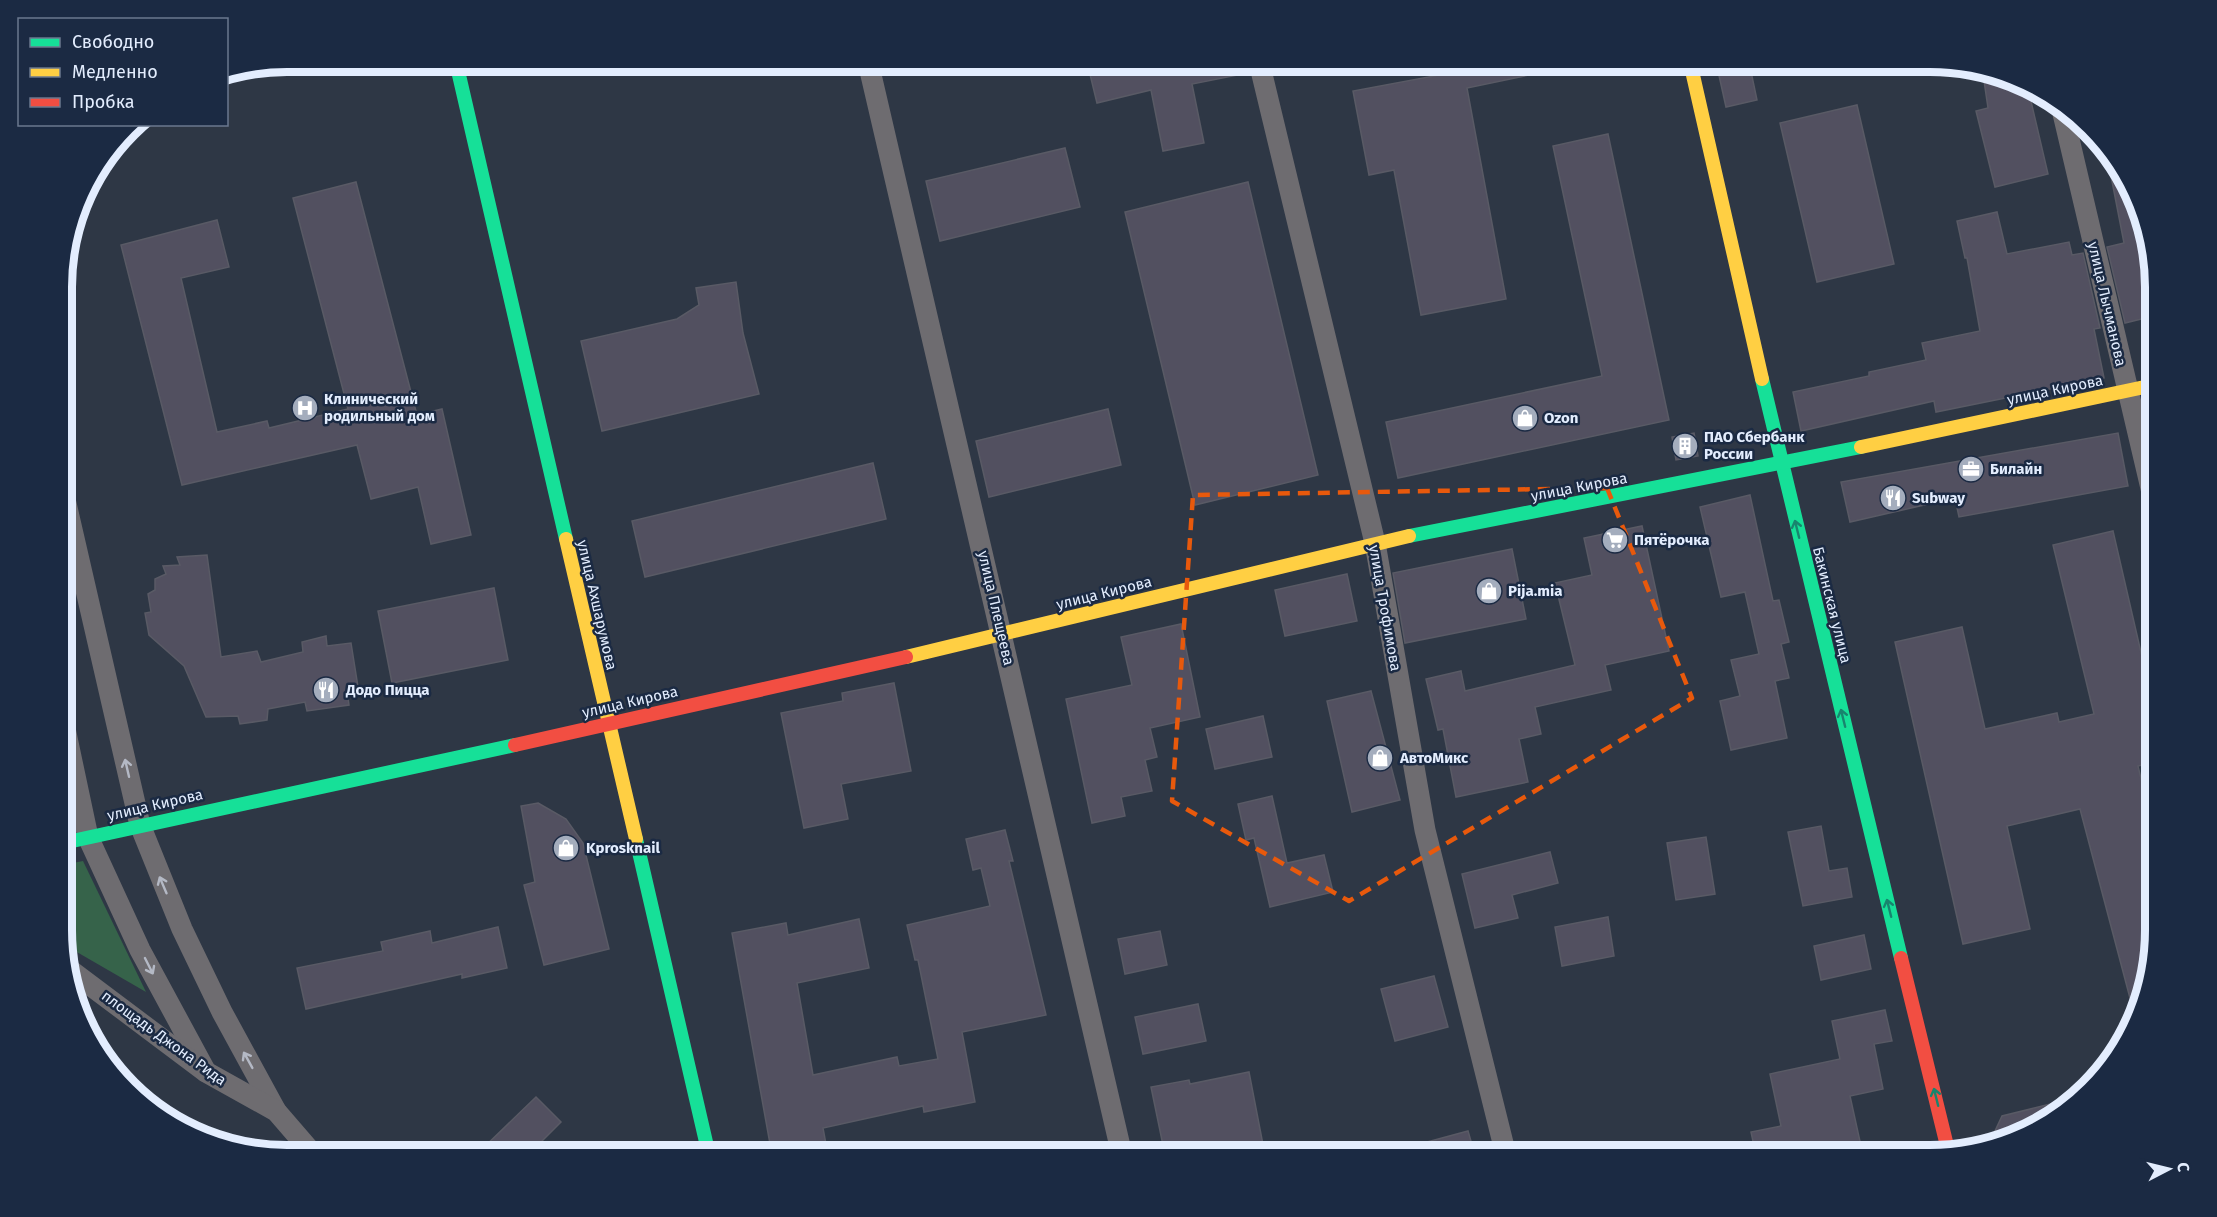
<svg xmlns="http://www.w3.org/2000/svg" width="2217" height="1217" font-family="'Fira Sans',sans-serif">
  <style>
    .green { fill: #36634a }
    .building { fill: #525060; stroke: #595a65; stroke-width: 1.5 }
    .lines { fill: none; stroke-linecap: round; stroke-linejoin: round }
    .street { stroke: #6e6c70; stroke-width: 21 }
    .fast { stroke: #16e098; stroke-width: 14 }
    .slow { stroke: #ffcf43; stroke-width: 14 }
    .jam { stroke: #f24e42; stroke-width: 14 }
    .oneway { stroke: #18856e }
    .oneway2 { stroke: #b4b9c5 }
    .marked { fill: none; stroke: #e8590c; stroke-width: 4.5; stroke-dasharray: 12 8; stroke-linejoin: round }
    .labels { text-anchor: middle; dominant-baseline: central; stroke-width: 5; stroke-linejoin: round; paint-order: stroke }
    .street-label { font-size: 15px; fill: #e3edfe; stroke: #1b2a43 }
    .poi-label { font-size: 15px; font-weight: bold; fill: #e3edfe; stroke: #1b2a43; text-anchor: start }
    .rim { fill: none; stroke: #e3edfe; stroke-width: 8 }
  </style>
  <rect width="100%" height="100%" fill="#2e3745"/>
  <polygon class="green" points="83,861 146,992 63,944 63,865"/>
  <g class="building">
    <polygon points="1087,62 1247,62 1248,73 1192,84 1204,143 1163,151 1151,90 1097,103"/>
    <polygon points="1492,62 1552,62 1553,70 1467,88 1506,299 1421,315 1394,170 1369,175 1353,91 1493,65"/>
    <polygon points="1716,62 1749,62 1757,100 1726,107"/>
    <polygon points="1983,74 2027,84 2048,174 1995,187 1976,111 1988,108"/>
    <polygon points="1857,105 1894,264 1817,282 1780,123"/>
    <polygon points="1608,134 1669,420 1398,478 1386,422 1602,376 1553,146"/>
    <polygon points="1065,148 1080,207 940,241 926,181"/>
    <polygon points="2120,168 2154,258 2154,316 2125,323 2107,247 2124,243 2110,171"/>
    <polygon points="356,182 417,415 442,409 471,535 431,544 418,487 371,499 357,445 182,485 121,245 217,220 229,267 181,278 217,432 267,421 269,428 348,409 293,198"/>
    <polygon points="1248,182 1318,475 1195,505 1125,212"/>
    <polygon points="1997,212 2007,254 2069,242 2072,255 2083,253 2100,328 2094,329 2104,378 1936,412 1934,401 1801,431 1793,392 1869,376 1869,372 1926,360 1922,343 1980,331 1967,258 1965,258 1957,221"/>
    <polygon points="736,282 743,333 759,394 602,431 581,341 677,319 699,305 696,288"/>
    <polygon points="1108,409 1121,465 989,497 976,441"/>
    <polygon points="1694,433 1698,456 1676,460 1672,437"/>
    <polygon points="2118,433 2128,486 1959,517 1955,498 1850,522 1841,482"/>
    <polygon points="873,463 886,519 645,577 632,521"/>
    <polygon points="1750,495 1773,601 1779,600 1789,642 1781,644 1789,678 1775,681 1787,738 1731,750 1720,701 1740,696 1731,660 1759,654 1745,592 1721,597 1700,507"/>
    <polygon points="1642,526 1669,651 1605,665 1611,690 1535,707 1541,734 1519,739 1528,782 1456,797 1443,729 1438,730 1426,679 1461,671 1465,691 1575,665 1555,583 1592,575 1584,538"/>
    <polygon points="2113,531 2155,713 2155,762 2138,766 2155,836 2156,931 2135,1017 2080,809 2007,826 2030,929 1963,944 1895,642 1962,627 1985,729 2057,713 2059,722 2094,714 2053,545"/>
    <polygon points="1512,549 1526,619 1405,643 1393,573"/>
    <polygon points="207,555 221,657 257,651 261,662 303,652 302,642 326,636 327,646 351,643 358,687 347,690 349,705 307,711 305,702 268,709 267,720 240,724 238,716 206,717 184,666 149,635 145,613 151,612 148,594 155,590 155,579 166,574 163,566 180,565 177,557"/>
    <polygon points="1347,574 1357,621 1285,636 1275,590"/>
    <polygon points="494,588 508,660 392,683 378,611"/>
    <polygon points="1181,624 1200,717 1150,728 1157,757 1145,760 1152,791 1121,797 1125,816 1092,823 1066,699 1132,685 1121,637"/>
    <polygon points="894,683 911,771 841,784 848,819 804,828 781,713 843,701 842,693"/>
    <polygon points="1371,691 1400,800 1352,812 1327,701"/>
    <polygon points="1263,716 1272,757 1215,769 1206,729"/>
    <polygon points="1272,796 1287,863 1324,855 1333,892 1270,907 1254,838 1246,840 1238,804"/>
    <polygon points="538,803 566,819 583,843 609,949 544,965 524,885 535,882 521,806"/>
    <polygon points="1821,826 1829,871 1847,868 1852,897 1803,906 1788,832"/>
    <polygon points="1005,830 1013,861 1009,861 1046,1015 962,1032 975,1102 924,1112 923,1106 823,1128 828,1155 772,1155 732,933 786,923 788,935 859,919 869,968 797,983 813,1075 897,1057 899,1066 938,1059 918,960 915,960 907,925 990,906 981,868 973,870 966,839"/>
    <polygon points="1706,837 1715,894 1676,900 1667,843"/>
    <polygon points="1550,852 1558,883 1512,895 1518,918 1475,928 1462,874"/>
    <polygon points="1608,917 1614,956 1562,966 1555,927"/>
    <polygon points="498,927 507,968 462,978 462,974 306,1009 297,968 383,951 381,942 430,931 432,943"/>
    <polygon points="1160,931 1167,965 1125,974 1118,939"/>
    <polygon points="1864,935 1871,969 1821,980 1814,946"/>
    <polygon points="1434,976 1448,1027 1395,1041 1381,989"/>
    <polygon points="1198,1004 1206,1041 1143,1054 1135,1017"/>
    <polygon points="1885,1010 1892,1041 1874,1044 1883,1089 1850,1096 1863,1155 1756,1155 1751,1132 1781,1126 1770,1074 1840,1059 1832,1021"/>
    <polygon points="1249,1072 1265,1155 1165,1155 1151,1087 1189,1080 1190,1084"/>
    <polygon points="536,1097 561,1122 528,1155 476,1155"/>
    <polygon points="2079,1097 2055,1118 2002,1144 1988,1146 2002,1116"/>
    <polygon points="1468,1131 1475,1155 1402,1155 1401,1149"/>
  </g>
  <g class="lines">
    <g class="street">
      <polyline points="868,62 1122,1155"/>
      <polyline points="1259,62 1375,543 1425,830 1506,1155"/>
      <polyline points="2061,105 2154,501"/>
      <polyline points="62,486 140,825 182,929 222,1012 276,1111"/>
      <polyline points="63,719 88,837 140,950 206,1072"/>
      <polyline points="66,967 206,1072 276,1111 314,1155"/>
    </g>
    <g class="fast">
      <polyline points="456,62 566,539"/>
      <polyline points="1762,379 1901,958"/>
      <polyline points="1409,536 1861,447"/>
      <polyline points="636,839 709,1155"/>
      <polyline points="63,843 515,745"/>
    </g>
    <g class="slow">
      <polyline points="1690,62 1762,379"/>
      <polyline points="1861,447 2154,385"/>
      <polyline points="566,539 636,839"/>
      <polyline points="906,657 1409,536"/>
    </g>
    <g class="jam">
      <polyline points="515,745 906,657"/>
      <polyline points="1901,958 1949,1154"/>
    </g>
  </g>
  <defs><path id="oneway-shaft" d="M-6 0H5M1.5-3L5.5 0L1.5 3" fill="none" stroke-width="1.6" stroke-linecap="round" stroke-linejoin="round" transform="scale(1.5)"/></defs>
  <g class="oneway">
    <use href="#oneway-shaft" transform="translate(1797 529) rotate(-104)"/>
    <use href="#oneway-shaft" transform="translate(1843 718) rotate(-104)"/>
    <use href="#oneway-shaft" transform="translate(1889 908) rotate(-104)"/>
    <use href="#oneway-shaft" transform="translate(1936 1097) rotate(-104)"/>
  </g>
  <g class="oneway2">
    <use href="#oneway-shaft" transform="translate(127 768) rotate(-103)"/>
    <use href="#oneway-shaft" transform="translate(163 885) rotate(-113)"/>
    <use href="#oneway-shaft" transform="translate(149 966) rotate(63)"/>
    <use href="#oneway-shaft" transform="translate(248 1060) rotate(-119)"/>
  </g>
  <path class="marked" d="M1607 488 1692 698 1349 901 1172 801 1193 495Z"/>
  <defs>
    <symbol id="hospital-disc" viewBox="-11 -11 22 22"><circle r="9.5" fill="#a4adbd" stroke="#1b2a43"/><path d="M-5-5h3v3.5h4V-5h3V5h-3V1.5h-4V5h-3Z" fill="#fff"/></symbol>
    <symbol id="shop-disc" viewBox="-11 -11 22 22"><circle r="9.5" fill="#a4adbd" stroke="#1b2a43"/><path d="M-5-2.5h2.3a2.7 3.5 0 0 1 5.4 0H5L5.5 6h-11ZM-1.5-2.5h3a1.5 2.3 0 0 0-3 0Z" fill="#fff"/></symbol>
    <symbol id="building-disc" viewBox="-11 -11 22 22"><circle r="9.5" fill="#a4adbd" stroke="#1b2a43"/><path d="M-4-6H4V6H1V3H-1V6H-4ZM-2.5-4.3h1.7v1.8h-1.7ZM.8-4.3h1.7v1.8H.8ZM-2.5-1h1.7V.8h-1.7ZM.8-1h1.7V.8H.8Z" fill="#fff"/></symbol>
    <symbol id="office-disc" viewBox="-11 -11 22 22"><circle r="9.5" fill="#a4adbd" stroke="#1b2a43"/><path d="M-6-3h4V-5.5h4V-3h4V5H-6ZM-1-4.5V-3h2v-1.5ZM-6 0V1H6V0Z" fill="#fff"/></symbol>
    <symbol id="restaurant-disc" viewBox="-11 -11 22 22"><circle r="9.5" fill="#a4adbd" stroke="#1b2a43"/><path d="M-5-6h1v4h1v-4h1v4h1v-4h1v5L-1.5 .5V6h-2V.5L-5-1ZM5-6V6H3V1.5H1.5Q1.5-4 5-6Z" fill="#fff"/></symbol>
    <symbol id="supermarket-disc" viewBox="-11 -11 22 22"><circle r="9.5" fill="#a4adbd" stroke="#1b2a43"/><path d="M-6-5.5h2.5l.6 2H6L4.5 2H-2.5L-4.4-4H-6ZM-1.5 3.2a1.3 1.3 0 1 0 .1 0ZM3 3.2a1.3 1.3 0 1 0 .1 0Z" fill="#fff"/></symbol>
  </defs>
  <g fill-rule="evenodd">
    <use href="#hospital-disc" x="290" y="393" width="30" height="30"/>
    <use href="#shop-disc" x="1510" y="403" width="30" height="30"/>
    <use href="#building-disc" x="1670" y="431" width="30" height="30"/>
    <use href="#office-disc" x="1956" y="454" width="30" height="30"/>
    <use href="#restaurant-disc" x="1878" y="483" width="30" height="30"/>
    <use href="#supermarket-disc" x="1600" y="525" width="30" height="30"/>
    <use href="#shop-disc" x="1474" y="576" width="30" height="30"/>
    <use href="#restaurant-disc" x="311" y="675" width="30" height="30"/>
    <use href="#shop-disc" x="1365" y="743" width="30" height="30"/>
    <use href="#shop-disc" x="551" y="833" width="30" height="30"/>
  </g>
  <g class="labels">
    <g class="street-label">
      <text transform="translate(2107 304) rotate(77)">улица Лычманова</text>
      <text transform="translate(2055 390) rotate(-12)">улица Кирова</text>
      <text transform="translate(1579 487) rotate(-11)">улица Кирова</text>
      <text transform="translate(1104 593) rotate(-14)">улица Кирова</text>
      <text transform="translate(597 605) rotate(77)">улица Ахшарумова</text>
      <text transform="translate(1832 605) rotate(76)">Бакинская улица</text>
      <text transform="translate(996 608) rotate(77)">улица Плещеева</text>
      <text transform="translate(1385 608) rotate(80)">улица Трофимова</text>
      <text transform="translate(630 702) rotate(-13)">улица Кирова</text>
      <text transform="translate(155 805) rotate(-13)">улица Кирова</text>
      <text transform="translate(164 1038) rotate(36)">площадь Джона Рида</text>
    </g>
    <g class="poi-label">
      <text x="324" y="399">Клинический<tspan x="324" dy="17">родильный дом</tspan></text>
      <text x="1544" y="418">Ozon</text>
      <text x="1704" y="437">ПАО Сбербанк<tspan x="1704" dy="17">России</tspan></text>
      <text x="1990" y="469">Билайн</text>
      <text x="1912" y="498">Subway</text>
      <text x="1634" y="540">Пятёрочка</text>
      <text x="1508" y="591">Pija.mia</text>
      <text x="346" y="690">Додо Пицца</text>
      <text x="1400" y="758">АвтоМикс</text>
      <text x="586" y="848">Kprosknail</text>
    </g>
  </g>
  <path d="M0 0H2217V1217H0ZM287 72H1930A215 215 0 0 1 2145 287V930A215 215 0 0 1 1930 1145H287A215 215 0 0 1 72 930V287A215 215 0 0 1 287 72Z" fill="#1b2a43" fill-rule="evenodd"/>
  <path class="rim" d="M287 72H1930A215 215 0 0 1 2145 287V930A215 215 0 0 1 1930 1145H287A215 215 0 0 1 72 930V287A215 215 0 0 1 287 72Z"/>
  <rect x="18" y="18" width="210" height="108" fill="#1b2a43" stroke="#6b788e" stroke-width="1.5"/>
  <rect x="30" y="38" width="30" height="9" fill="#16e098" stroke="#6b788e" stroke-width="1.5"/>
  <text x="72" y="48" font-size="18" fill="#e3edfe">Свободно</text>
  <rect x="30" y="68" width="30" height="9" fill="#ffcf43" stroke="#6b788e" stroke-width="1.5"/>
  <text x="72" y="78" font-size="18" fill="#e3edfe">Медленно</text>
  <rect x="30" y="98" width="30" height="9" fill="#f24e42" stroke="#6b788e" stroke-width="1.5"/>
  <text x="72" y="108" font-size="18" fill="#e3edfe">Пробка</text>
  <g transform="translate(2169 1169) rotate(83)" stroke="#1b2a43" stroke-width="4.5" paint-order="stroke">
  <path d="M0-4.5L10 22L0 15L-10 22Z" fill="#e3edfe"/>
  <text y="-9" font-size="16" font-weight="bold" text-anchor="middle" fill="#e3edfe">С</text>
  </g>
</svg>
